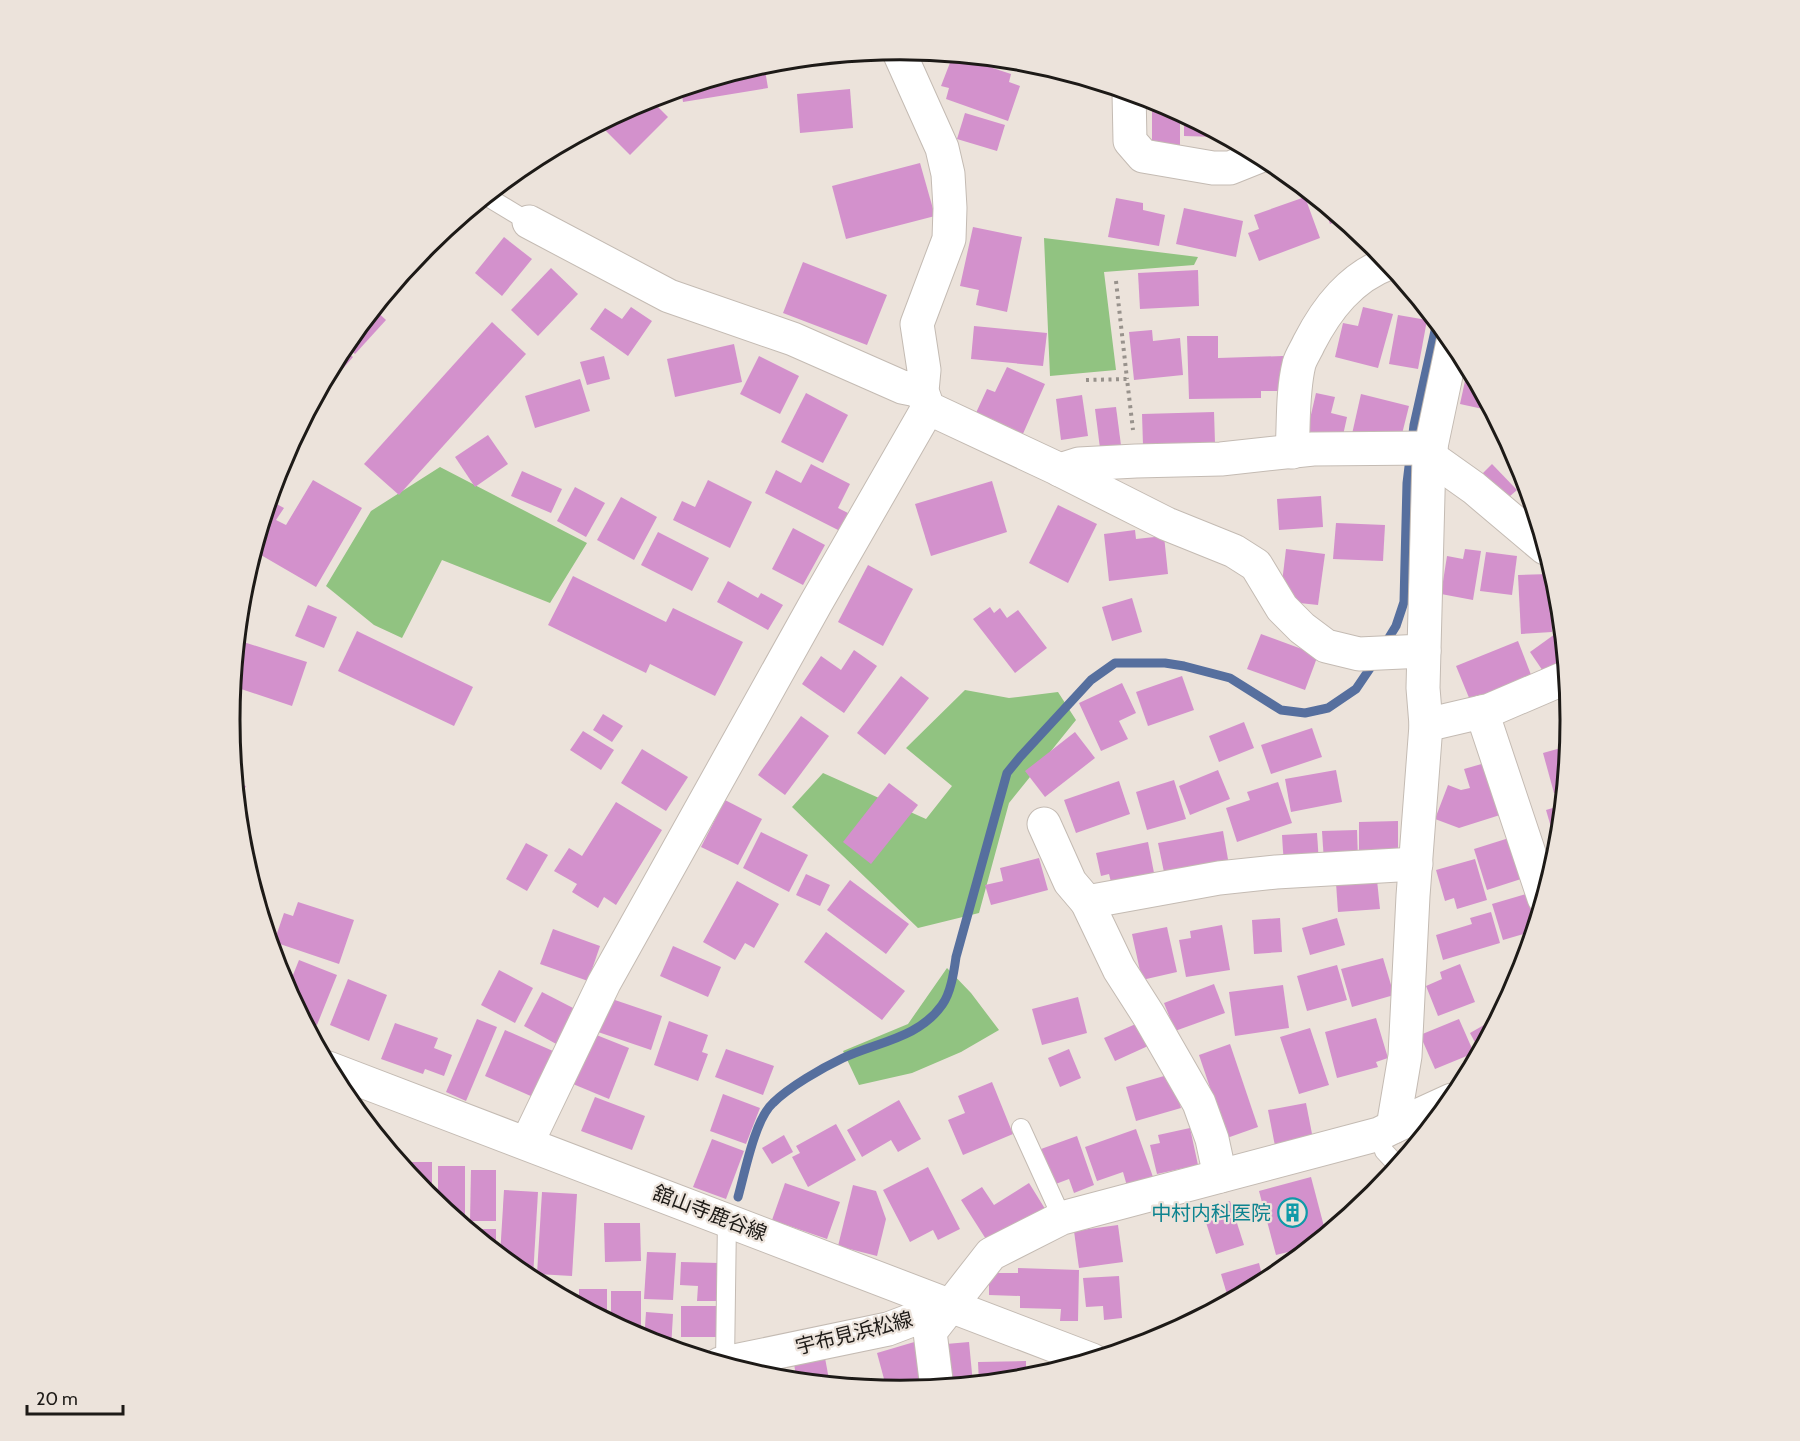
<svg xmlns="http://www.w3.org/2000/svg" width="1800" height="1441" font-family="Cabin,'Noto Sans JP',sans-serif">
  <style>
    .green { fill: #91c381 }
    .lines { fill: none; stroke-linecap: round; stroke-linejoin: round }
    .stream { stroke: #566f9e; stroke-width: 9 }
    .building { fill: #d391cc }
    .lane-casing { stroke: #c4bbb3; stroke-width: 20 }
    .street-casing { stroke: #c4bbb3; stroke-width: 35 }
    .secondary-casing { stroke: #c4bbb3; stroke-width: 35 }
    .primary-casing { stroke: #c4bbb3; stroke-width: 35 }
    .path { stroke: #98928c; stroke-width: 4; stroke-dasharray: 3 4.5; stroke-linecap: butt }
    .lane { stroke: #fff; stroke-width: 18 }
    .street { stroke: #fff; stroke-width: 33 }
    .secondary { stroke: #fff; stroke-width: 33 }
    .primary { stroke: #fff; stroke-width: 33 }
    .labels { text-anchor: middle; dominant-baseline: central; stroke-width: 4.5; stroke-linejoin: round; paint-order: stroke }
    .street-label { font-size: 20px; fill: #1d1a17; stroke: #ece3db }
    .culture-label { font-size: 20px; fill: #0d838f; stroke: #ece3db; text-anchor: end }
    .rim { fill: none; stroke: #1d1a17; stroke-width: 3 }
  </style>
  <rect width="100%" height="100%" fill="#ece3db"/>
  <g class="green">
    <polygon points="1044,238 1198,257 1194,265 1104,272 1116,370 1050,376"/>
    <polygon points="440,467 587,543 550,603 442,560 402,638 374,625 326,586 371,511"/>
    <polygon points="965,690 1009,698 1058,692 1076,720 1009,803 979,913 918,928 792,807 823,773 926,819 952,786 906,748"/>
    <polygon points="947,968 971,993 999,1030 961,1052 912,1073 859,1085 843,1051 908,1024"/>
  </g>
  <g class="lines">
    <g class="stream">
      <polyline points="1385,644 1396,626 1404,602 1407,483 1414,425 1437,322"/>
      <path d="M738 1197C745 1172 755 1119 773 1103 789 1087 822 1068 843 1058 877 1042 919 1038 942 1005 951 993 954 971 956 957L1007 773 1020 757 1091 680 1115 663H1165L1184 666 1230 678 1281 710 1305 713 1328 708 1356 689 1375 661"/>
    </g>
  </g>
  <g class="building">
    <polygon points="953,55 1011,74 1009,82 1020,86 1008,121 946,99 949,88 941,86"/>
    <polygon points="764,64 768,88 683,102 681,89"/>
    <polygon points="850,89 853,128 800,133 797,94"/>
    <polygon points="650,99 668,117 630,155 601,126 606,120"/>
    <polygon points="1152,103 1162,103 1180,113 1180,149 1152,150"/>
    <polygon points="965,113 1005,125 997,151 957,139"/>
    <polygon points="1184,115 1218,133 1218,137 1184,136"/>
    <polygon points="920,163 935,216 846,239 832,186"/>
    <polygon points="1305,197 1320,238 1259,261 1248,233 1259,229 1254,215"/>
    <polygon points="1116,198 1143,203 1143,210 1165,215 1159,246 1108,237"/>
    <polygon points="1323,203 1342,219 1330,224"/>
    <polygon points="1184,208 1243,221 1236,257 1176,244"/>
    <polygon points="973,227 1022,237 1007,312 976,305 979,290 960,286"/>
    <polygon points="504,237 532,259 502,296 475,273"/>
    <polygon points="803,262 887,295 867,345 783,313"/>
    <polygon points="551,268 578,294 538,336 511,310"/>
    <polygon points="1198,270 1199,306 1140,309 1138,273"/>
    <polygon points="631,307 652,321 628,356 590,329 605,308 622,319"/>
    <polygon points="1363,307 1393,314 1378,368 1335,357 1343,323 1358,326"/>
    <polygon points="374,309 386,320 355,354 344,345"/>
    <polygon points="1398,315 1427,320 1418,369 1389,364"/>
    <polygon points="492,322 526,354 399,495 364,464"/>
    <polygon points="974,326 1047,333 1043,366 971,359"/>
    <polygon points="1152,330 1153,341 1180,338 1183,375 1134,380 1129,332"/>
    <polygon points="1187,336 1218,336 1218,358 1283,356 1284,391 1261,391 1261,398 1189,399"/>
    <polygon points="734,344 742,382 675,397 667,359"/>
    <polygon points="342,348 353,357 324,390 321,387"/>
    <polygon points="604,356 610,379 587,385 580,362"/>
    <polygon points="759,356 799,376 780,414 740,394"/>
    <polygon points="1007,367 1045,384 1022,436 975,415 987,389 995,392"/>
    <polygon points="1468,367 1485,398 1492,411 1460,404"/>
    <polygon points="580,379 590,411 535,428 525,396"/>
    <polygon points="806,393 848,415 823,463 781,442"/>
    <polygon points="1316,393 1335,397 1331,413 1347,417 1342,440 1307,432"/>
    <polygon points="1361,394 1409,406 1401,438 1352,434"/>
    <polygon points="1082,395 1088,436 1061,440 1056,399"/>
    <polygon points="1116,407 1122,453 1101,456 1095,409"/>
    <polygon points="1214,412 1215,443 1143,446 1142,414"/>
    <polygon points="488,435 508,464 475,487 455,457"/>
    <polygon points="811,464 850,484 838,508 848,513 840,531 765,493 776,470 801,483"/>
    <polygon points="1492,464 1517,490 1502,503 1478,478"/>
    <polygon points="522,471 562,489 551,513 511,496"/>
    <polygon points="313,480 362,508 316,587 254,551 269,500 284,508 276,520 286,525"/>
    <polygon points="708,480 752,502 730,548 673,520 682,501 695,507"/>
    <polygon points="992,481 1007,532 931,556 915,504"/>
    <polygon points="575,487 605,503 586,537 557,521"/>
    <polygon points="1321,496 1323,527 1279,530 1277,499"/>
    <polygon points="621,497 657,517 634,560 597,540"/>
    <polygon points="1531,499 1541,533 1521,507"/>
    <polygon points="1058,505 1097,524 1068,583 1029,563"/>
    <polygon points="1336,523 1385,525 1383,561 1333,559"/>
    <polygon points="793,528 825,545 803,585 772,569"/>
    <polygon points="1135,530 1136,539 1164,536 1168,574 1109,581 1104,534"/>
    <polygon points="658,532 709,558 692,591 641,565"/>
    <polygon points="1286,549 1325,554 1318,605 1290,602 1281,591"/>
    <polygon points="1465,549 1481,551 1473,600 1441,594 1447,556 1463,559"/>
    <polygon points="1486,552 1517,556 1512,595 1480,591"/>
    <polygon points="868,565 913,589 883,646 838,622"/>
    <polygon points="1550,574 1552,632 1521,634 1518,575"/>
    <polygon points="573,576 666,622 673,608 743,642 715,696 650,664 646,673 548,625"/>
    <polygon points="728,581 758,598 761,593 783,605 768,630 717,602"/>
    <polygon points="1132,598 1142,632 1112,641 1102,607"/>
    <polygon points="308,605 337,617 324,648 295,636"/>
    <polygon points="990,607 994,613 1000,608 1007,618 1018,610 1047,648 1015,673 973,619"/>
    <polygon points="1562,629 1565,664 1547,677 1530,652"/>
    <polygon points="357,631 473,687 454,726 338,671"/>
    <polygon points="1261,634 1318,655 1305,690 1247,669"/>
    <polygon points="237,640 307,662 292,706 232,686"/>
    <polygon points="1518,641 1533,680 1472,705 1456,666"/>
    <polygon points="854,650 877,666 844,713 802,684 821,656 841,670"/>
    <polygon points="901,676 929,698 885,755 857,733"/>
    <polygon points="1182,676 1194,710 1148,726 1136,692"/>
    <polygon points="1122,683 1136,713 1119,721 1128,739 1101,751 1079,703"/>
    <polygon points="603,714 623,726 612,742 593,730"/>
    <polygon points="801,716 829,736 785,795 758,775"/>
    <polygon points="1244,722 1254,748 1219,762 1209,736"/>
    <polygon points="1312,728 1322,757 1271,774 1261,745"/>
    <polygon points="583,731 614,750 601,770 570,750"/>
    <polygon points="1075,732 1095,758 1045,797 1025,771"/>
    <polygon points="1568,746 1564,790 1554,793 1543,753"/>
    <polygon points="642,749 688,777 666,811 621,783"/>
    <polygon points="1485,763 1500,815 1459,828 1435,819 1448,785 1461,790 1470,788 1464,769"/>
    <polygon points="1218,770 1230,799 1190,815 1179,786"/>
    <polygon points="1336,770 1342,802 1291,812 1285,779"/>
    <polygon points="1174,780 1186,819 1147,830 1136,792"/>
    <polygon points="1119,781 1130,814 1076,833 1064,800"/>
    <polygon points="235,782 246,786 237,806"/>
    <polygon points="1278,782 1292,823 1237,842 1226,808 1250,800 1247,792"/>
    <polygon points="889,783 918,805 871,864 843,842"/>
    <polygon points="725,800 762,819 738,865 701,847"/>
    <polygon points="616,802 662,830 616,905 604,897 598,908 572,892 577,884 554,871 569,848 582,856"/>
    <polygon points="1563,805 1558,851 1546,810"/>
    <polygon points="1398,821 1398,855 1359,856 1359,822"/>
    <polygon points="1357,830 1358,860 1324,862 1322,831"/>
    <polygon points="1223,831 1229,865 1165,877 1158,843"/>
    <polygon points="761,832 808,855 789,892 743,868"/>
    <polygon points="1317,833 1319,863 1284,866 1282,835"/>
    <polygon points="1509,838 1521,879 1487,890 1474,849"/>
    <polygon points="1148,842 1155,878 1112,886 1109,874 1101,876 1096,853"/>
    <polygon points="526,843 548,855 527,891 506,879"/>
    <polygon points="1039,858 1048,890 991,905 985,885 1003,881 1000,868"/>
    <polygon points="1475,859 1487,900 1457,909 1454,898 1445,901 1436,870"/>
    <polygon points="806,874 830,885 820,906 796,895"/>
    <polygon points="850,880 909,924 886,954 827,910"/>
    <polygon points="1377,880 1380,909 1338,912 1336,883"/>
    <polygon points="737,881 779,904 754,948 745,943 735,960 703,942"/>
    <polygon points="1529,893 1537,921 1534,931 1503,940 1492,904"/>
    <polygon points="298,902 354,920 339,964 274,942 284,913 293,916"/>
    <polygon points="1491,912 1500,943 1443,960 1436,935 1472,924 1470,918"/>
    <polygon points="1280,918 1282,952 1254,954 1252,920"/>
    <polygon points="1337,918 1345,945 1310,955 1302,928"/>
    <polygon points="1222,925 1230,970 1186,977 1179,940 1191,938 1190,931"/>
    <polygon points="1167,927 1177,972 1142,980 1132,934"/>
    <polygon points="553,929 600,946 588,981 540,964"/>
    <polygon points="826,932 905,991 882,1020 804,962"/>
    <polygon points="673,946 721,967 708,997 660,976"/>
    <polygon points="1383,958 1394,995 1352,1007 1341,969"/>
    <polygon points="299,960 337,975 317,1025 302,1019 287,990"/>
    <polygon points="1460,964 1475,1002 1438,1016 1426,986 1442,979 1440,972"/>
    <polygon points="1337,965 1347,1000 1307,1011 1297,976"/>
    <polygon points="499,970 533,988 515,1023 481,1005"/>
    <polygon points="348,979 387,995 369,1041 330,1025"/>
    <polygon points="1214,984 1225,1013 1175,1031 1164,1003"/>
    <polygon points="1283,985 1289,1028 1235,1036 1229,992"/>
    <polygon points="542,992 577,1010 558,1045 524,1026"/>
    <polygon points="1078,997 1087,1033 1042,1045 1032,1009"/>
    <polygon points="609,998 662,1016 651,1050 598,1032"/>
    <polygon points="1498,1017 1480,1052 1470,1033"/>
    <polygon points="1376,1018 1388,1058 1376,1062 1378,1067 1337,1078 1325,1032"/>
    <polygon points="477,1019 497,1027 466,1101 446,1092"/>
    <polygon points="1459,1019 1474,1053 1435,1069 1420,1035"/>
    <polygon points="669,1021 708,1035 702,1052 708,1054 698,1081 654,1065"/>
    <polygon points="395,1023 438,1038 434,1048 452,1055 444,1076 425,1069 423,1074 381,1059"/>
    <polygon points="1138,1023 1148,1046 1115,1061 1104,1038"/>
    <polygon points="1310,1028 1329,1085 1299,1094 1280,1037"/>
    <polygon points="505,1030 553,1051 533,1097 485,1076"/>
    <polygon points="594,1034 629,1048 609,1099 573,1084"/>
    <polygon points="1230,1044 1258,1127 1227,1138 1199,1055"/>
    <polygon points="726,1049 774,1066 763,1095 715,1077"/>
    <polygon points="1069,1049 1081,1078 1060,1087 1048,1058"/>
    <polygon points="1171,1074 1181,1108 1136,1121 1126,1087"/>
    <polygon points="992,1082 1013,1134 963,1155 948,1120 965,1113 958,1096"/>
    <polygon points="723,1094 760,1108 746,1144 710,1131"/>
    <polygon points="595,1097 645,1116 632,1150 581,1131"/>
    <polygon points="899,1100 921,1139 898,1152 891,1140 862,1157 847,1130"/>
    <polygon points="1306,1103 1313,1139 1275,1146 1268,1110"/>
    <polygon points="836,1124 856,1160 808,1187 792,1157 800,1153 796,1146"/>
    <polygon points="1430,1127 1417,1143 1413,1136"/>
    <polygon points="1190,1128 1198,1165 1157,1174 1150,1145 1160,1143 1158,1135"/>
    <polygon points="1136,1129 1153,1177 1127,1186 1123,1172 1097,1181 1085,1147"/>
    <polygon points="784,1135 793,1152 772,1164 762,1148"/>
    <polygon points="1077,1136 1094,1185 1074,1193 1069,1179 1053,1185 1041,1149"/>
    <polygon points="712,1139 744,1151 726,1199 693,1187"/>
    <polygon points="401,1162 432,1162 432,1200 425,1195 401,1165"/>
    <polygon points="438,1166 465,1166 465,1221 457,1220 438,1205"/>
    <polygon points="928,1167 960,1229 938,1240 933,1230 910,1242 883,1190"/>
    <polygon points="471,1170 496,1170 496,1221 470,1221"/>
    <polygon points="1311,1177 1326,1234 1312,1246 1276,1255 1259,1191"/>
    <polygon points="785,1183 840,1202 827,1239 772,1220"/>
    <polygon points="1029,1183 1047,1212 991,1247 961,1200 982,1187 994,1205"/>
    <polygon points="853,1185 876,1191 886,1219 877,1256 838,1246"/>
    <polygon points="504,1190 538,1192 533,1277 526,1277 500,1256"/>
    <polygon points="542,1192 577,1194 572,1276 537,1274"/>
    <polygon points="1230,1201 1244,1245 1216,1254 1202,1210"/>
    <polygon points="604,1223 640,1223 641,1261 605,1262"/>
    <polygon points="1118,1225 1123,1262 1079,1268 1074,1231"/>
    <polygon points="472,1229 496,1229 496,1253 472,1233"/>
    <polygon points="647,1252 676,1253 673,1300 644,1299"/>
    <polygon points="681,1262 719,1263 718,1301 697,1301 698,1286 680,1285"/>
    <polygon points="1259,1263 1264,1283 1229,1301 1221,1274"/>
    <polygon points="1018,1268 1079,1270 1078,1321 1060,1321 1061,1309 1020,1308 1020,1296 989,1295 989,1273 1018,1273"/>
    <polygon points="1119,1276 1122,1318 1104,1320 1103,1306 1086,1307 1083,1278"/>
    <polygon points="579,1289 607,1289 607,1321 579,1306"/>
    <polygon points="611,1291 641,1291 641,1339 611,1323"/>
    <rect x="681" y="1306" width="37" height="31"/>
    <polygon points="646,1312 673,1314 671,1349 644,1341"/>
    <polygon points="921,1340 931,1388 900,1391 887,1390 877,1353"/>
    <polygon points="969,1342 973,1384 950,1387 946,1344"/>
    <polygon points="825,1358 830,1385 797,1381 794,1364"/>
    <polygon points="1026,1361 1026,1379 979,1384 978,1362"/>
    <polygon points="775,1366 779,1380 769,1379 748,1372"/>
    <polygon points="1059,1369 1059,1370 1030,1379 1029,1371"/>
  </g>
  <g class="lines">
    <defs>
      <g id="lane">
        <polyline points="486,196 529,222"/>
        <polyline points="1021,1128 1062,1218"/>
        <polyline points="1379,1134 1384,1151 1398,1166"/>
        <polyline points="725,1363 727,1220"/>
      </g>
      <g id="street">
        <polyline points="898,50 942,148 948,174 950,208 949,239 917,324 924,370 922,391 928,408 1054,467 1167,524 1234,551 1256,565 1282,608 1302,628 1326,646 1359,654 1424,651"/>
        <polyline points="1129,92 1130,141 1143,156 1213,168 1230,168 1260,156"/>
        <polyline points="529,222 669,296 793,339 902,387 922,391"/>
        <path d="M1292 452C1294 422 1292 393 1299 364 1301 357 1306 350 1309 343 1327 308 1351 277 1389 263"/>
        <polyline points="1429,456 1474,488 1545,548"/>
        <polyline points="1060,470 1079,464 1136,461 1221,459 1313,449 1431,448"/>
        <polyline points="1482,712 1544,898"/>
        <polyline points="1426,725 1490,710 1567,677"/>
        <polyline points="1044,824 1070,882 1087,902 1119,969 1149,1016 1199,1103 1212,1139 1220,1176"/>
        <polyline points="1087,902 1219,878 1276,872 1416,864"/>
        <polyline points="1393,1127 1452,1100"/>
        <polyline points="527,1143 604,983 816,603 928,408"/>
        <polyline points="937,1388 930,1332 991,1254 1062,1218 1379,1134 1393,1127 1405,1056 1413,896 1426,725 1423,688 1429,456 1453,342"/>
      </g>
      <polyline id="secondary" points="720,1364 888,1329 951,1305"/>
      <polyline id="primary" points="328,1068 1092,1360"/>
    </defs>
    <use href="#lane" class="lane-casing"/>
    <use href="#street" class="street-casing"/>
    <use href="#secondary" class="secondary-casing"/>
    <use href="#primary" class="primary-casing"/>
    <g class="path">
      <polyline points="1116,281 1127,379"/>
      <polyline points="1086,380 1127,379 1133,430"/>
    </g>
    <use href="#lane" class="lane"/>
    <use href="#street" class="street"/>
    <use href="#secondary" class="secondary"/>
    <use href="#primary" class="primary"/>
  </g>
  <defs>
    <symbol id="building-ring" viewBox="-11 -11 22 22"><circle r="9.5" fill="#ece3db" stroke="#0f9aa8" stroke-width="1.5"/><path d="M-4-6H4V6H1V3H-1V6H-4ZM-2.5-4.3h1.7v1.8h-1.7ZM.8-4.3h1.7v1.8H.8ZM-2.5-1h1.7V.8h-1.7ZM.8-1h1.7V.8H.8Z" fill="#0f9aa8"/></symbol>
  </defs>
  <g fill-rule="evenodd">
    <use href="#building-ring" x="1276" y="1196" width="33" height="33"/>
  </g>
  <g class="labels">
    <g class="street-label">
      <text transform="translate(710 1213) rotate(21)">舘山寺鹿谷線</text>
      <text transform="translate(854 1333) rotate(-14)">宇布見浜松線</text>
    </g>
    <g class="culture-label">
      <text x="1271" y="1213">中村内科医院</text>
    </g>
  </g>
  <path d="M0 0H1800V1441H0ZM240 720a660 660 0 1 1 1320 0a660 660 0 1 1-1320 0Z" fill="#ece3db" fill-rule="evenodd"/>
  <path class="rim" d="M240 720a660 660 0 1 1 1320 0a660 660 0 1 1-1320 0Z"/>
  <path d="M27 1405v9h96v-9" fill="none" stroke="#1d1a17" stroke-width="3"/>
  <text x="36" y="1405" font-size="18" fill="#1d1a17" stroke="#ece3db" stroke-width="4.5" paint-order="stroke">20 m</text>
</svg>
